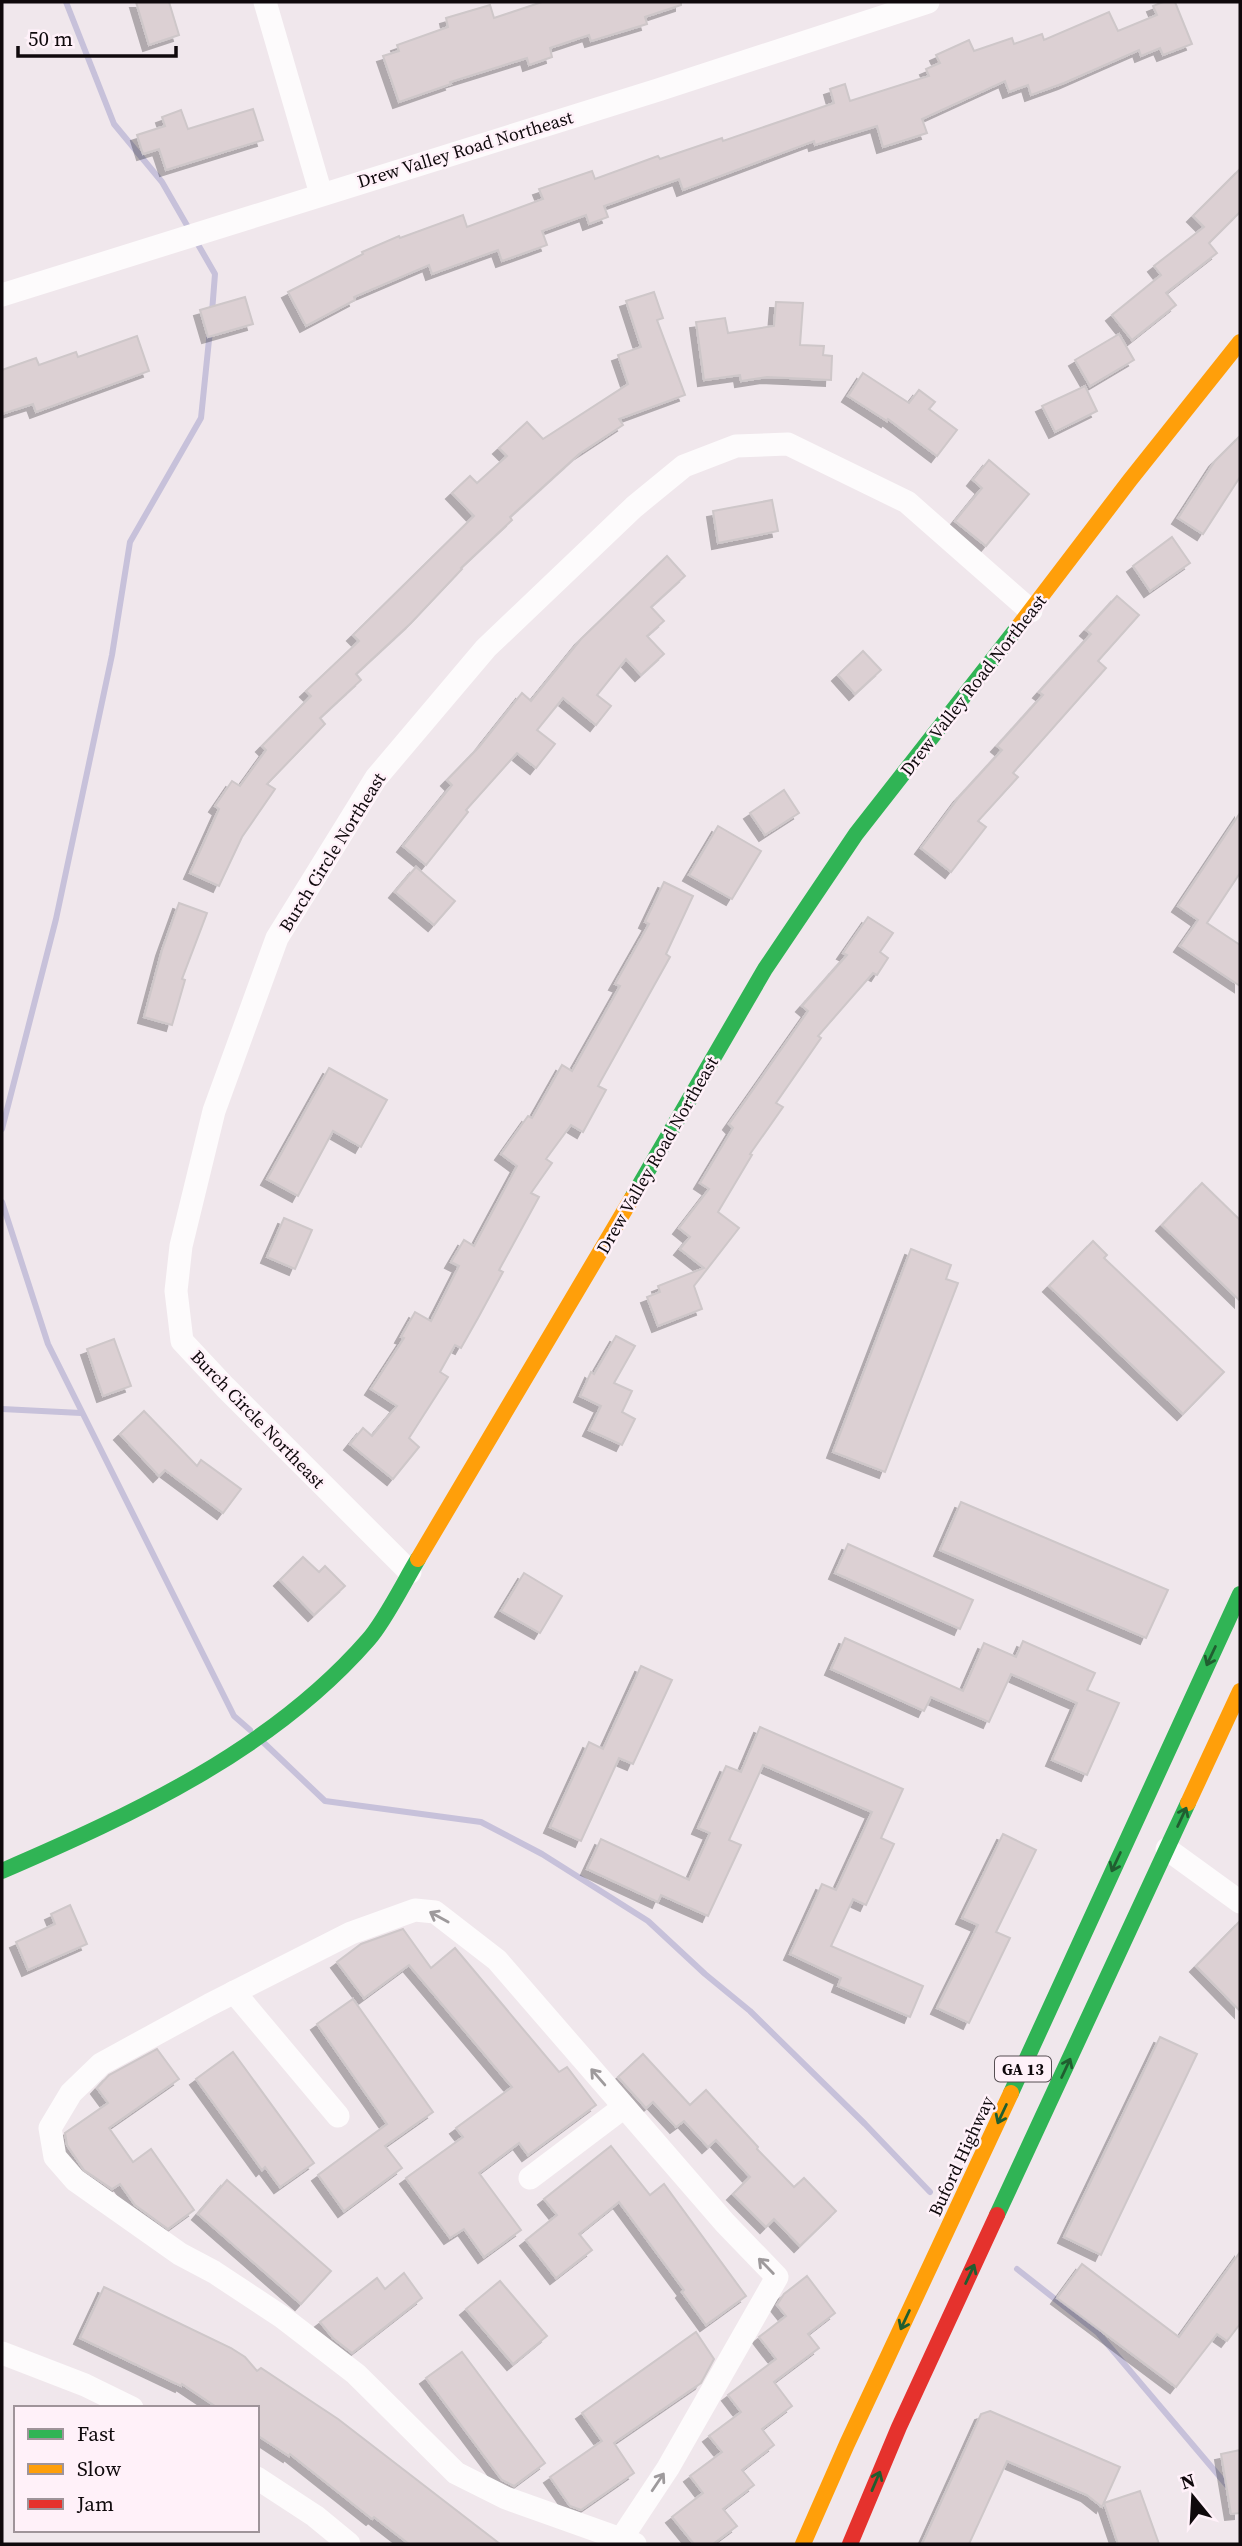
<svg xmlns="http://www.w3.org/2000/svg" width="1242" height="2546" font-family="'Source Serif 4',serif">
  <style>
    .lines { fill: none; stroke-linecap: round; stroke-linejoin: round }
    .stream { stroke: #c7c1da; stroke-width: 6 }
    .building { fill: #dcd0d3; stroke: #cec7c9; stroke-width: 2; filter: url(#shadow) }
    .street { stroke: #fdfbfc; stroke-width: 23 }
    .fast { stroke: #30b455; stroke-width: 16 }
    .slow { stroke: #ff9f0a; stroke-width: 16 }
    .jam { stroke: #e5322d; stroke-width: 16 }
    .oneway { stroke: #205e30 }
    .oneway2 { stroke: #9e9a9c }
    .labels { text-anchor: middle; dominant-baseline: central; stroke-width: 5; stroke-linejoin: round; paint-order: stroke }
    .shield { fill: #fff1f9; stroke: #574f53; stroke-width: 2 }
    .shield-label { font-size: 16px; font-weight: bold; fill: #0f090c }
    .street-label { font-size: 18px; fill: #0f090c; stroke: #fff1f9 }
  </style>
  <defs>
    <filter id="shadow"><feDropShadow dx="-6" dy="6" stdDeviation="0" flood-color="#0004"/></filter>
  </defs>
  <rect width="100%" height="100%" fill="#f0e7ec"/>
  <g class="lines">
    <g class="stream">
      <polyline points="66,2 114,124 162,182 215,274 212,312"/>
      <polyline points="2,1129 56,919 112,655 130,542 201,418 210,330"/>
      <polyline points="2,1202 48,1344 234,1716 250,1730"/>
      <polyline points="2,1409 81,1413"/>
      <polyline points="263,1742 325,1801 481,1822 542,1854 648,1921 705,1974 750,2011 865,2124 930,2192"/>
      <polyline points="1017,2269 1098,2333 1231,2490"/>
    </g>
  </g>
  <g class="building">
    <polygon points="136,2 169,2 179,35 149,45"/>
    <polygon points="542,2 681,2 681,5 645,17 647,24 591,41 589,35 550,48 552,57 529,65 527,58 450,82 451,84 399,102 383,56 399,51 397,45 448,27 446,18 490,5 494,18"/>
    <polygon points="1163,2 1175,2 1192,44 1163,55 1160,48 1141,56 1139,50 1064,83 1031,95 1028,85 1009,92 1005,81 922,119 927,133 883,147 877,126 815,145 814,141 683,190 679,179 604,206 608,217 589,224 586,215 542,231 547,245 502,261 498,250 432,274 429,265 354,297 355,300 306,326 288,292 363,254 362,252 399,236 400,238 463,215 467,227 543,199 539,189 592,171 595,179 658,156 660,159 722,138 723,141 834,103 830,89 845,84 850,101 929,76 926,69 940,63 936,55 969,40 974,51 1012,38 1014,44 1042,34 1044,40 1109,12 1118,31 1157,15 1153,6"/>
    <polygon points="253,109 263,140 166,170 159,149 143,154 137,135 165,126 162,117 181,110 188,129"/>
    <polygon points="1240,169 1240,212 1209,243 1217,253 1166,293 1176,305 1132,340 1112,315 1161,275 1154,266 1204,227 1193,216"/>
    <polygon points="654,292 663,318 657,320 685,395 619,419 623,425 579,454 510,517 512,520 461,568 462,569 411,623 356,674 361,680 320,718 325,724 267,784 275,789 242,837 219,886 190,873 219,809 215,806 232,781 240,786 266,750 262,746 311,696 306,691 359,641 353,635 474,516 452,493 470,476 477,483 507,456 499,448 527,422 543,439 628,384 618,355 641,347 626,301"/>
    <polygon points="245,297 253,324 208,337 200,310"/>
    <polygon points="776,302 803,303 800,345 824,346 823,355 832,356 831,380 767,377 741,381 740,375 704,380 696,322 725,318 728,333 774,326"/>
    <polygon points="1119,334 1134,360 1090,386 1075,360"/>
    <polygon points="137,336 149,371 36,412 33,404 2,414 2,370 36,358 39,365 76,352 78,357"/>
    <polygon points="863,373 909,403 919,390 935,402 929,409 957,430 937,456 888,419 887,421 848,396"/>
    <polygon points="1085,386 1097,411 1055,432 1042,406"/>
    <polygon points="1240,436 1240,477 1203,534 1178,518 1215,461"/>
    <polygon points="989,460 1029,494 986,546 955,521 982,488 973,480"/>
    <polygon points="772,500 778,531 718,543 713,511"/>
    <polygon points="1172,537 1190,563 1150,591 1133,566"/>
    <polygon points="667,556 685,576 651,607 664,621 647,636 664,654 641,675 626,659 597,695 611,706 596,725 563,698 537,730 555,744 536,768 517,753 466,810 468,812 426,865 403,846 452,785 447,780 479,747 522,693 531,701 581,639"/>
    <polygon points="1117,596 1139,615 1098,661 1106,668 1013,773 1018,777 978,821 986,827 951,872 921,848 959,797 1002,750 997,746 1043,695 1039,692 1091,634 1086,630"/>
    <polygon points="863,651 881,670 855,694 838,675"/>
    <polygon points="784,790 799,813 765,835 750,813"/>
    <polygon points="1240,813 1240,873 1207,923 1240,945 1240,986 1180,946 1198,920 1178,906"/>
    <polygon points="718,826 761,851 732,899 689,875"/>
    <polygon points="416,867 455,901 434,925 395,892"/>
    <polygon points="664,882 693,896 666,954 670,957 598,1086 606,1090 583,1132 571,1125 546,1159 552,1163 531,1193 539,1197 499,1270 503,1272 478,1318 461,1348 455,1345 440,1372 448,1377 409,1438 419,1447 393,1479 350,1444 363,1428 372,1436 397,1406 371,1389 404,1338 401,1337 415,1312 431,1321 459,1266 451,1262 464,1240 474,1246 517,1166 501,1154 528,1116 532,1118 562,1065 572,1071 620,986 615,984 649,924 645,922"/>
    <polygon points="179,903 207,913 182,979 185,980 172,1025 144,1017 162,950"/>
    <polygon points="868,917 893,933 880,952 888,958 877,975 873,973 818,1036 821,1038 776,1103 783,1107 750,1154 752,1155 718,1212 739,1228 694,1286 702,1309 658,1326 647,1297 660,1292 658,1286 704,1268 680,1249 690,1237 679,1228 709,1189 700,1183 733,1128 729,1124 808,1011 802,1006 847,955 843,953"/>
    <polygon points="329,1068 387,1100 361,1147 333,1131 298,1196 267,1179"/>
    <polygon points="1202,1183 1240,1220 1240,1301 1162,1225"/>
    <polygon points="284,1218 312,1230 295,1269 267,1257"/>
    <polygon points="1093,1241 1107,1255 1104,1258 1224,1372 1183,1414 1049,1286"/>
    <polygon points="911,1249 951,1265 946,1279 958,1283 885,1472 833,1452"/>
    <polygon points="616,1336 635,1346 614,1383 632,1391 622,1412 635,1419 622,1445 589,1430 601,1406 580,1396 591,1372 594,1374"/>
    <polygon points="114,1339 131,1386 103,1396 87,1349"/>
    <polygon points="144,1411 197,1466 201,1460 241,1489 223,1513 165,1470 159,1476 120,1434"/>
    <polygon points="961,1502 1168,1590 1146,1638 940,1550"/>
    <polygon points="848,1544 973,1600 960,1629 835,1573"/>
    <polygon points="303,1557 319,1572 325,1566 345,1586 314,1615 280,1580"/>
    <polygon points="524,1573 562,1596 540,1633 501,1611"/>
    <polygon points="845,1638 963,1691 984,1643 1016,1657 1023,1641 1095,1673 1087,1690 1119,1703 1087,1775 1052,1760 1077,1703 1011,1674 989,1722 931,1697 924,1711 831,1669"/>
    <polygon points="641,1666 672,1680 633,1764 619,1758 581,1841 550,1827 589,1742 603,1749"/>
    <polygon points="760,1727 903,1789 881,1838 894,1844 866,1905 853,1899 831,1946 923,1986 910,2017 838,1986 841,1978 790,1954 822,1884 836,1890 872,1812 763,1765 729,1840 741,1845 708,1916 661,1895 658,1902 587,1869 601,1839 689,1880 710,1833 698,1828 726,1766 741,1772"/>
    <polygon points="1003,1834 1036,1850 996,1932 1010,1938 969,2023 937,2008 978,1925 962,1918"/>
    <polygon points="70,1905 87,1944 28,1970 16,1942 55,1924 51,1914"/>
    <polygon points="1240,1921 1240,2011 1196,1966"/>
    <polygon points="403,1929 431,1968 455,1948 559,2072 567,2067 596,2105 528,2155 519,2143 479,2173 521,2230 484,2257 464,2229 450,2238 406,2178 463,2137 456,2128 512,2087 409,1965 364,1998 337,1962 361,1944"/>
    <polygon points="353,1999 433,2112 385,2146 402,2168 344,2211 318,2175 387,2124 317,2024"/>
    <polygon points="1160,2037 1197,2054 1101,2255 1064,2237"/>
    <polygon points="157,2049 179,2079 109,2128 133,2162 151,2149 194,2210 168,2229 135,2205 120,2184 112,2189 84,2170 67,2145 65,2133 108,2103 97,2088 109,2075"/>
    <polygon points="233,2052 314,2163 280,2187 265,2167 262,2170 196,2079"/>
    <polygon points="643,2054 690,2105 706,2090 758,2147 757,2149 794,2187 804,2178 836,2211 800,2246 774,2219 766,2227 733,2194 750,2177 716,2140 708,2147 684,2121 676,2127 653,2102 646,2108 618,2077"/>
    <polygon points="611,2146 650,2195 664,2184 746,2296 706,2325 682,2292 684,2290 619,2202 579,2234 592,2250 556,2278 526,2240 557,2215 544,2199"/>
    <polygon points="227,2180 331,2271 301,2304 198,2214"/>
    <polygon points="1240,2252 1240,2324 1227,2341 1217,2334 1176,2387 1057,2298 1082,2264 1179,2337"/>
    <polygon points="404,2273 422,2298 352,2353 333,2338 320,2322 377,2278 385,2289"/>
    <polygon points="807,2276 835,2313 808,2334 819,2348 774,2382 792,2406 762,2429 774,2445 742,2470 754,2485 723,2509 737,2526 713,2544 694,2544 672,2517 703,2493 690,2476 722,2452 709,2436 741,2412 728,2395 776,2359 759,2337 786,2316 777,2305 784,2294"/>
    <polygon points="500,2281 547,2336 513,2364 466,2309"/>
    <polygon points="104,2287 231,2348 245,2357 257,2371 261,2368 338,2419 500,2544 409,2544 374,2517 372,2519 290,2454 289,2456 257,2435 257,2408 218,2408 182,2384 181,2386 80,2338"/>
    <polygon points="696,2332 714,2359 701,2383 614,2443 634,2473 581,2510 570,2506 550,2477 602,2441 582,2413"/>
    <polygon points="462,2352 545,2463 514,2486 502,2480 426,2378"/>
    <polygon points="990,2411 1120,2467 1102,2507 1087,2495 1007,2461 969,2544 922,2544 981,2414"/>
    <polygon points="1240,2450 1240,2513 1231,2514 1221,2454"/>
    <polygon points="1140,2491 1159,2544 1118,2544 1104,2503"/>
  </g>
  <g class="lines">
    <g class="street">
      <polyline points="265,2 321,194"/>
      <polyline points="2,295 658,90 928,2"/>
      <polyline points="410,1572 225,1387 182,1341 176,1291 181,1246 214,1111 277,938 376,778 486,648 634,507 684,466 736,446 788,444 907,502 1031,611"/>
      <polyline points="1167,1849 1240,1902"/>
      <polyline points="234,1992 338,2116"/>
      <polyline points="530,2178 624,2107"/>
      <polyline points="2,2353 85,2385 132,2408"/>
      <polyline points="257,2478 315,2516 349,2544"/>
      <polyline points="621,2539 668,2468 777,2277 725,2223 497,1960 435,1912 415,1910 351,1933 209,2005 101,2064 71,2093 50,2128 55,2157 75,2180 180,2254 214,2272 282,2317 356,2374 456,2473 506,2498 635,2544"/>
    </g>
    <g class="fast">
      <polyline points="632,1198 765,969 856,834 1018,627"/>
      <path d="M2 1871C134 1814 272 1750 368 1640 385 1621 404 1582 418 1559"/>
      <polyline points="1011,2093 1240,1594"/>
      <polyline points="997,2215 1188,1803"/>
    </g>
    <g class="slow">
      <polyline points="1018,627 1130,480 1240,342"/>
      <polyline points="418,1559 632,1198"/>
      <polyline points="1188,1803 1240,1691"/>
      <polyline points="803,2544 847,2444 1011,2093"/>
    </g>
    <polyline class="jam" points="850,2544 899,2427 997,2215"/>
  </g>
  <defs><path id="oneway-shaft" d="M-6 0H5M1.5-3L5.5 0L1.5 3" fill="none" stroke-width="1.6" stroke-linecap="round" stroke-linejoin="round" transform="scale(1.75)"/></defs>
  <g class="oneway">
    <use href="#oneway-shaft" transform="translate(1211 1656) rotate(115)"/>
    <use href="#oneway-shaft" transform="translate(1182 1817) rotate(-65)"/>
    <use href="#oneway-shaft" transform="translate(1116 1862) rotate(115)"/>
    <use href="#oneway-shaft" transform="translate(1066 2068) rotate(-65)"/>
    <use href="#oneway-shaft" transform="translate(1002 2114) rotate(115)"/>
    <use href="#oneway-shaft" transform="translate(970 2274) rotate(-65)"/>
    <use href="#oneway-shaft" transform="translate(905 2320) rotate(115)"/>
    <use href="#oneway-shaft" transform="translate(876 2481) rotate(-67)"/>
  </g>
  <g class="oneway2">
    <use href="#oneway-shaft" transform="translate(439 1917) rotate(-151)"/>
    <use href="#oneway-shaft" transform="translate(598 2077) rotate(-131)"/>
    <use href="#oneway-shaft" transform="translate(766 2266) rotate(-134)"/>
    <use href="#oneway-shaft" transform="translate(658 2482) rotate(-56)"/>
  </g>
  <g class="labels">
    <rect class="shield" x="995" y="2056.5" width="56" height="25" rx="5"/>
    <g class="shield-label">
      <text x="1023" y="2069">GA 13</text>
    </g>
    <g class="street-label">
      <text transform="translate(465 149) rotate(-17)">Drew Valley Road Northeast</text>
      <text transform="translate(973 685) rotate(-52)">Drew Valley Road Northeast</text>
      <text transform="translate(332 852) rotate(-58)">Burch Circle Northeast</text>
      <text transform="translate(657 1155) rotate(-60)">Drew Valley Road Northeast</text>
      <text transform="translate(258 1419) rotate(46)">Burch Circle Northeast</text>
      <text transform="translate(961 2156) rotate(-65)">Buford Highway</text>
    </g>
  </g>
  <rect width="1242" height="2546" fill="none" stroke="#0f090c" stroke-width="7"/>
  <rect x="14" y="2406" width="245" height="126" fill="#fff1f9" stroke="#9f949a" stroke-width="2"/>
  <rect x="28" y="2429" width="35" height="10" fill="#30b455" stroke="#9f949a" stroke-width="2"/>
  <text x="77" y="2441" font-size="21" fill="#0f090c">Fast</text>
  <rect x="28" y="2464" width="35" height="10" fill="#ff9f0a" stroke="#9f949a" stroke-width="2"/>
  <text x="77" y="2476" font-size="21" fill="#0f090c">Slow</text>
  <rect x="28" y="2499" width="35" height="10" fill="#e5322d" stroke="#9f949a" stroke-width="2"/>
  <text x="77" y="2511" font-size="21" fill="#0f090c">Jam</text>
  <g transform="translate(1193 2497) rotate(342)" stroke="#fff1f9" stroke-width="5" paint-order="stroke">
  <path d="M0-5L12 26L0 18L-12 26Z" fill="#0f090c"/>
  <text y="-10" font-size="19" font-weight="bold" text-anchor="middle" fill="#0f090c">N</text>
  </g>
  <path d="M18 46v10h158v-10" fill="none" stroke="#0f090c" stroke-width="3.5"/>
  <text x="28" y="46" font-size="21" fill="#0f090c" stroke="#fff1f9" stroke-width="5" paint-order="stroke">50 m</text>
</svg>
